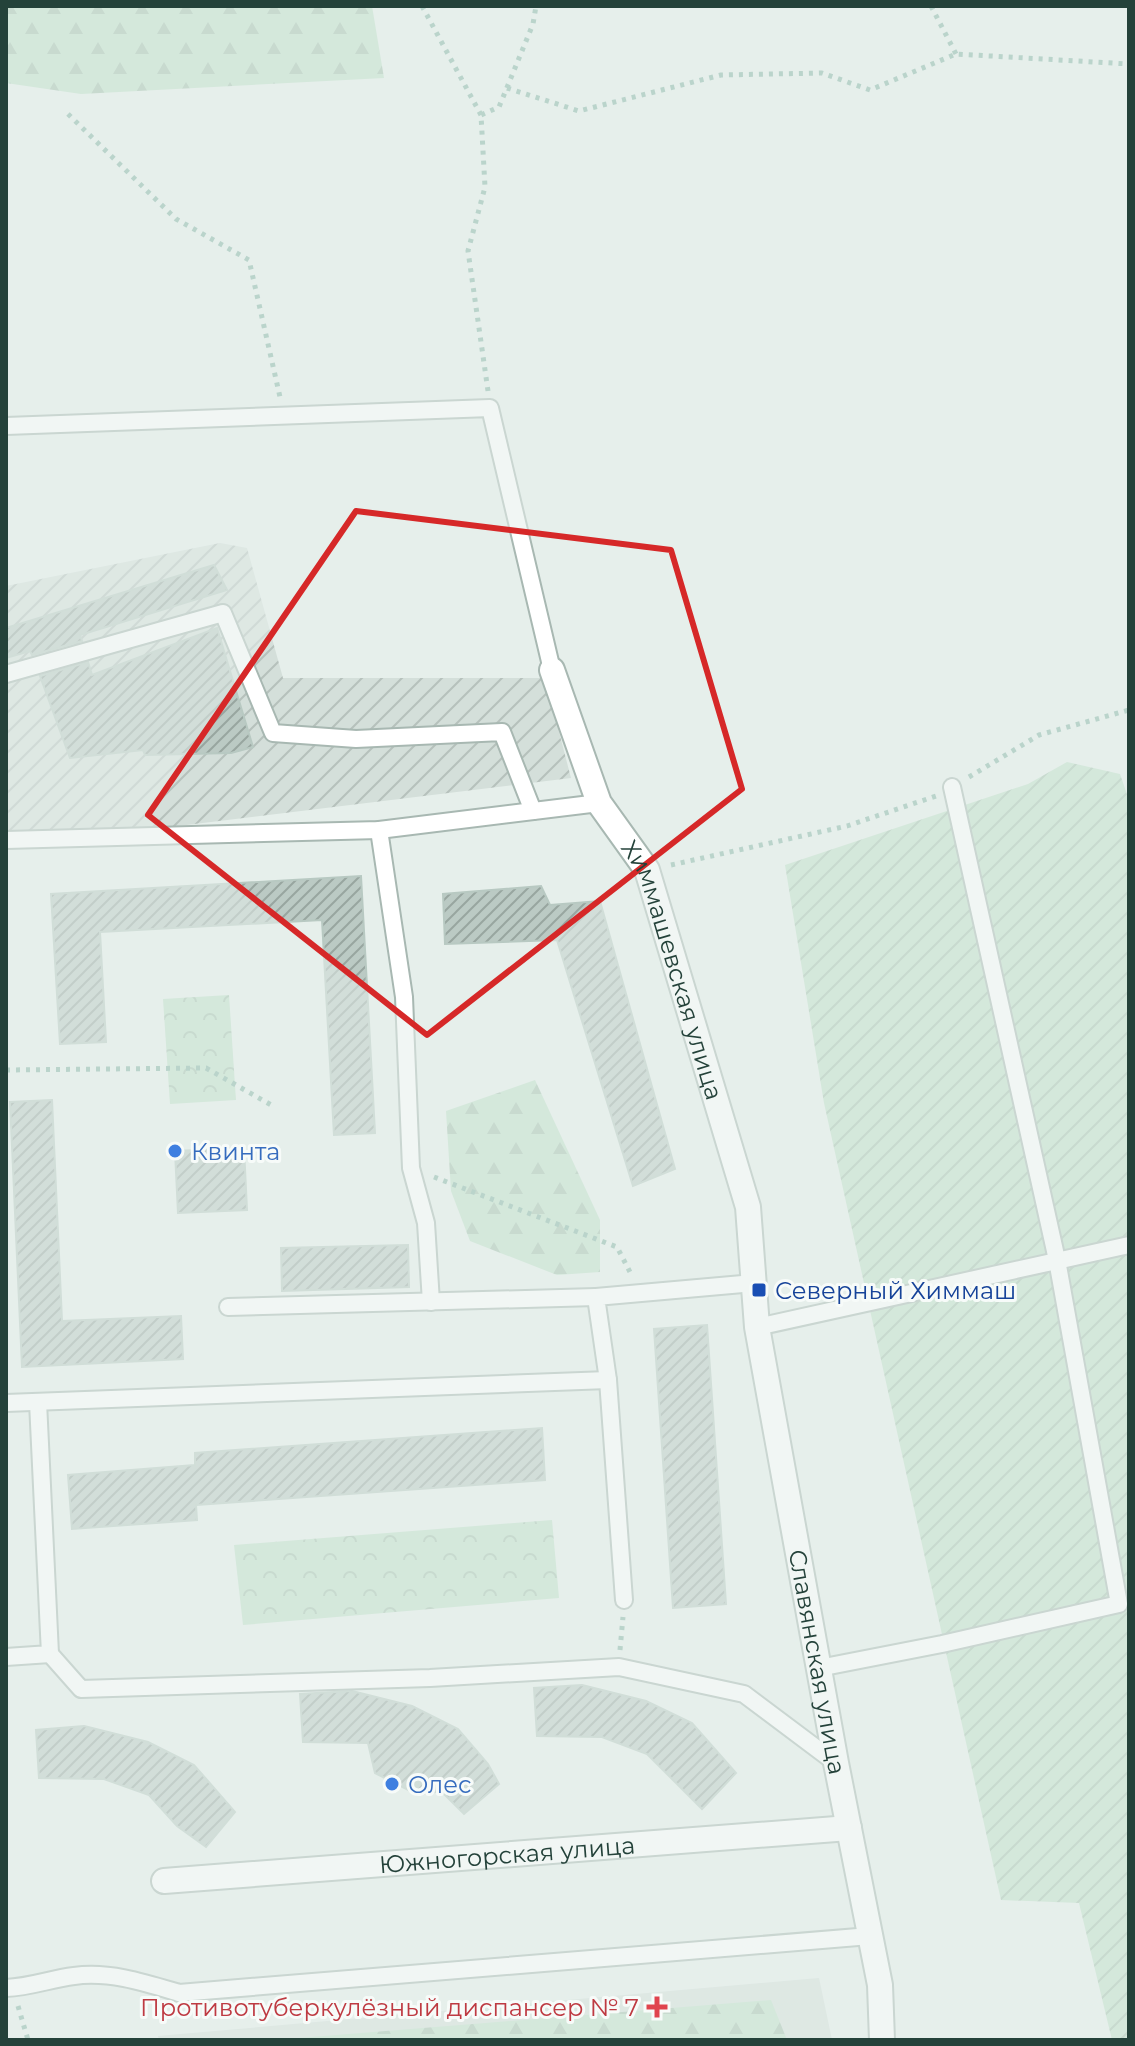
<svg xmlns="http://www.w3.org/2000/svg" width="1135" height="2046" font-family="Montserrat,sans-serif">
  <style>
    .built { fill: #d4dfda }
    .industrial { fill: url(#industrial-furrows) }
    .forest { fill: url(#forest-firs) }
    .park { fill: url(#park-crowns) }
    .garden { fill: url(#garden-furrows) }
    .building { fill: url(#building-hatch); stroke: #b8c9c2; stroke-width: 2 }
    .lines { fill: none; stroke-linecap: round; stroke-linejoin: round }
    .service-casing { stroke: #a8b8b2; stroke-width: 20 }
    .minor-casing { stroke: #a8b8b2; stroke-width: 28 }
    .path { stroke: #86b3a5; stroke-width: 5; stroke-dasharray: 4 6; stroke-linecap: butt }
    .service { stroke: #fff; stroke-width: 16 }
    .minor { stroke: #fff; stroke-width: 24 }
    .marked { fill: none; stroke: #d62828; stroke-width: 6; stroke-linejoin: round }
    .shop-dot { fill: #3f7fe0; stroke: #f7fbf9; stroke-width: 3 }
    .transit-dot { fill: #1a4fb4; stroke: #f7fbf9; stroke-width: 3 }
    .health-dot { fill: #e0444e; stroke: #f7fbf9; stroke-width: 3 }
    .labels { text-anchor: middle; dominant-baseline: central; stroke-width: 6; stroke-linejoin: round; paint-order: stroke }
    .street-label { font-size: 24px; fill: #24423a; stroke: #f7fbf9 }
    .shop-label { font-size: 24px; fill: #366cbe; stroke: #f7fbf9; text-anchor: start }
    .transit-label { font-size: 24px; fill: #164399; stroke: #f7fbf9; text-anchor: start }
    .health-label { font-size: 24px; fill: #be3a42; stroke: #f7fbf9; text-anchor: end }
  </style>
  <defs>
    <pattern id="industrial-furrows" width="10" height="10" patternUnits="userSpaceOnUse" patternTransform="scale(2)"><rect width="10" height="10" fill="#d4dfda"/><path d="M-1 1l2-2M0 10L10 0M9 11l2-2" fill="none" stroke="#b6c1bc"/></pattern>
    <pattern id="forest-firs" width="22" height="20" patternUnits="userSpaceOnUse" patternTransform="scale(2)"><rect width="22" height="20" fill="#bfe0c8"/><path d="M5 1l3.5 6h-7zM16 11l3.5 6h-7z" fill="#a4c1ad"/></pattern>
    <pattern id="park-crowns" width="20" height="18" patternUnits="userSpaceOnUse" patternTransform="scale(2)"><rect width="20" height="18" fill="#bfe0c8"/><path d="M2 6a3 3 0 1 1 6 0M12 15a3 3 0 1 1 6 0" fill="none" stroke="#a4c1ad"/></pattern>
    <pattern id="garden-furrows" width="10" height="10" patternUnits="userSpaceOnUse" patternTransform="scale(2)"><rect width="10" height="10" fill="#bfe0c8"/><path d="M-1 1l2-2M0 10L10 0M9 11l2-2" fill="none" stroke="#a4c1ad"/></pattern>
    <pattern id="building-hatch" width="6" height="6" patternUnits="userSpaceOnUse" patternTransform="scale(2)"><rect width="6" height="6" fill="#bbcac4"/><path d="M-1 1l2-2M0 6l6-6M5 7l2-2" fill="none" stroke="#98a6a0"/></pattern>
  </defs>
  <rect width="100%" height="100%" fill="#e6efeb"/>
  <polygon class="built" points="819,1978 832,2040 159,2040 158,2036"/>
  <polygon class="industrial" points="220,543 247,548 283,678 545,678 571,778 6,847 6,586"/>
  <g class="forest">
    <polygon points="6,6 372,6 384,78 81,94 6,83"/>
    <polygon points="535,1080 600,1220 600,1272 557,1275 470,1241 451,1191 446,1111"/>
    <polygon points="771,2000 787,2040 274,2040"/>
  </g>
  <g class="park">
    <polygon points="229,995 236,1100 170,1104 163,999"/>
    <polygon points="552,1520 559,1598 243,1625 234,1545"/>
  </g>
  <polygon class="garden" points="1067,762 1120,774 1129,800 1129,2040 1112,2040 1079,1903 1001,1900 824,1103 785,865 1028,784"/>
  <g class="building">
    <polygon points="214,565 227,590 80,635 82,641 32,655 30,651 6,658 6,628"/>
    <polygon points="217,628 253,747 231,753 145,755 143,750 70,758 40,676 88,662 92,675"/>
    <polygon points="361,876 375,1133 334,1135 322,920 100,932 106,1042 60,1044 51,894"/>
    <polygon points="541,886 550,905 600,901 675,1169 633,1186 557,940 445,944 443,894"/>
    <polygon points="52,1100 62,1321 181,1316 183,1359 22,1367 10,1102"/>
    <polygon points="244,1148 247,1210 178,1213 175,1151"/>
    <polygon points="408,1245 409,1287 282,1291 281,1248"/>
    <polygon points="707,1325 726,1604 673,1608 654,1329"/>
    <polygon points="542,1428 545,1480 196,1505 197,1520 72,1529 68,1475 195,1465 195,1453"/>
    <polygon points="582,1685 646,1701 692,1723 736,1773 702,1809 647,1754 602,1737 537,1736 534,1688"/>
    <polygon points="352,1691 412,1706 458,1729 488,1764 499,1784 464,1814 441,1791 418,1795 375,1773 368,1743 303,1742 300,1694"/>
    <polygon points="84,1726 148,1742 194,1765 235,1812 206,1847 177,1826 149,1795 104,1779 39,1778 36,1730"/>
  </g>
  <g class="lines">
    <defs>
      <g id="service">
        <polyline points="6,426 490,408 552,670"/>
        <polyline points="6,674 223,613 273,733 356,739 502,732 533,811"/>
        <polyline points="379,830 404,997 411,1168 426,1223 431,1302"/>
        <polyline points="6,840 379,830 599,803"/>
        <polyline points="228,1307 596,1297"/>
        <polyline points="757,1327 1129,1245"/>
        <polyline points="6,1403 608,1380"/>
        <polyline points="624,1600 608,1380 596,1297 754,1283"/>
        <polyline points="50,1654 81,1689 430,1678 619,1667 744,1694 836,1763"/>
        <polyline points="6,1657 50,1654 38,1402"/>
        <polyline points="819,1668 942,1644 1119,1604 1057,1260 952,787"/>
        <path d="M6 1988C31 1987 50 1979 74 1976 110 1971 146 1983 179 1993L870 1936"/>
      </g>
      <g id="minor">
        <path id="s1" d="M552 670 599 803 647 870 748 1207 757 1327 836 1763 880 1985 882 2040"/>
        <path id="s2" d="M164 1881 849 1828"/>
      </g>
    </defs>
    <use href="#service" class="service-casing"/>
    <use href="#minor" class="minor-casing"/>
    <g class="path">
      <polyline points="422,6 481,115"/>
      <polyline points="931,6 956,54"/>
      <polyline points="507,88 579,111 721,75 822,73 870,90 956,54 1129,64"/>
      <polyline points="68,114 176,219 249,260 280,397"/>
      <polyline points="488,391 468,251 485,187 481,115 499,107 533,24 536,6"/>
      <polyline points="969,777 1039,735 1129,710"/>
      <polyline points="671,865 847,826 936,796"/>
      <polyline points="6,1070 206,1068 273,1106"/>
      <polyline points="434,1177 617,1247 631,1274"/>
      <polyline points="620,1650 623,1617"/>
      <polyline points="18,2006 28,2040"/>
    </g>
    <use href="#service" class="service"/>
    <use href="#minor" class="minor"/>
  </g>
  <path d="M0 0H1135V2046H0ZM356 511 671 550 742 789 427 1035 148 815Z" fill="#e6efeb" fill-opacity=".55" fill-rule="evenodd"/>
  <path class="marked" d="M356 511 671 550 742 789 427 1035 148 815Z"/>
  <g class="shop-dot">
    <circle cx="175" cy="1151" r="8"/>
    <circle cx="392" cy="1784" r="8"/>
  </g>
  <rect class="transit-dot" x="751" y="1282" width="16" height="16" rx="4"/>
  <path class="health-dot" d="M653 1995h8v8h8v8h-8v8h-8v-8h-8v-8h8z"/>
  <g class="labels">
    <g class="street-label">
      <text stroke="none"><textPath href="#s1" startOffset="326">Химмашевская улица</textPath></text>
      <text stroke="none"><textPath href="#s1" startOffset="1036">Славянская улица</textPath></text>
      <text stroke="none"><textPath href="#s2" startOffset="344">Южногорская улица</textPath></text>
    </g>
    <g class="shop-label">
      <text x="191" y="1151">Квинта</text>
      <text x="408" y="1784">Олес</text>
    </g>
    <g class="transit-label">
      <text x="775" y="1290">Северный Химмаш</text>
    </g>
    <g class="health-label">
      <text x="639" y="2007">Противотуберкулёзный диспансер № 7</text>
    </g>
  </g>
  <rect width="1135" height="2046" fill="none" stroke="#24423a" stroke-width="16"/>
</svg>
